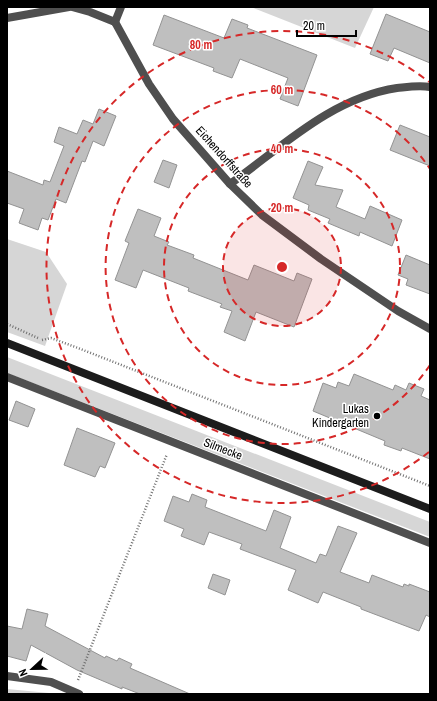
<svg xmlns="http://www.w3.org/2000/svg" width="437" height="701" font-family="'Archivo Narrow',sans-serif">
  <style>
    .green { fill: #d6d6d6 }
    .building { fill: #bfbfbf; stroke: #939393 }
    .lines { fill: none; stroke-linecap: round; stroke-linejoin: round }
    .path { stroke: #717171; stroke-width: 2.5; stroke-dasharray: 1 2; stroke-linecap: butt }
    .minor { stroke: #4f4f4f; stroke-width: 8 }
    .secondary { stroke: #1c1c1c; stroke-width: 8 }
    .ring { fill: none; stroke: #d62828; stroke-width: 2; stroke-dasharray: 7 5 }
    .poi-dot { fill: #000; stroke: #fff; stroke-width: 1.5 }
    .labels { text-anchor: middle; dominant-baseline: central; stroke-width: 3; stroke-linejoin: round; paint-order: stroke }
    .street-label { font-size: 12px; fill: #000; stroke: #fff }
    .poi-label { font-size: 12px; fill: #000; stroke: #fff; text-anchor: end }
    .centre { fill: #d62828; stroke: #fff; stroke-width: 2 }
    .ring-label { font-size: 12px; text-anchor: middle; font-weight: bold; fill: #d62828; stroke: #fff; stroke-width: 3; stroke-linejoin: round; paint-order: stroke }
  </style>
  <rect width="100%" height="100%" fill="#fff"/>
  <g class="green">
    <polygon points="251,7 374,7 355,48"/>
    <polygon points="7,239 46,252 67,284 45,346 7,332"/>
    <polygon points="7,357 430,522 430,537 7,373"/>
    <polygon points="7,689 49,693 51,694 7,694"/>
  </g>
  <g class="building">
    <polygon points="386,14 430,32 430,63 394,48 388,61 370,54"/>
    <polygon points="164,15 224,38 232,19 248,25 247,28 317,55 298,106 280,99 288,78 240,59 232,78 213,71 214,68 153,45"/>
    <polygon points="99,109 116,116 104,146 93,141 85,162 82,161 66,203 56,199 48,220 42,218 38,230 19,223 24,209 7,203 7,171 43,185 44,180 50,182 64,146 54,142 59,127 77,134 83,120 93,124"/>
    <polygon points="400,125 430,137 430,166 390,150"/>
    <polygon points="163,160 177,165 169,188 154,182"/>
    <polygon points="308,161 323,167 315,185 343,190 336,207 365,219 370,206 402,220 392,246 360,232 359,236 328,223 330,219 308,210 309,205 293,198"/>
    <polygon points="138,209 161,218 154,236 169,242 167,245 194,255 193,258 248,280 254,265 294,281 297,273 312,279 294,327 256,312 245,341 224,332 232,311 220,307 222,304 188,291 189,288 143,270 136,288 115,280 129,243 125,241"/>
    <polygon points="406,255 430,265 430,294 406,285 408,279 398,275"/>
    <polygon points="354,374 393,390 395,385 406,390 409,383 424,389 421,396 430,400 430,459 402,448 401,451 384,445 385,441 313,411 323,383 336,388 338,382 349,386"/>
    <polygon points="16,401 35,409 28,427 9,420"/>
    <polygon points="77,428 115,443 105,468 100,466 95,477 64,465"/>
    <polygon points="192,494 207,500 205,507 266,531 274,510 291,517 280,548 316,563 320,554 326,556 338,526 357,533 340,572 369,583 372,575 403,587 404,584 409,586 409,584 430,592 430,617 426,615 419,631 361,609 361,607 323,592 318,603 288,590 296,570 240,549 242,544 209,532 204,545 181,536 184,529 164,521 173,496 189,502"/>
    <polygon points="213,574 230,580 225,595 208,588"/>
    <polygon points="27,609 48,614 45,626 105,658 106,656 117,661 119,658 132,664 130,668 190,694 140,694 122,687 122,689 77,670 31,645 26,661 7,656 7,626 22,629"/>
  </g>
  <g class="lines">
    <g class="path">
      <polyline points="7,324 38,338"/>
      <polyline points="42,340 51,338 78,348 430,486"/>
      <polyline points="78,680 167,454"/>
    </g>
    <g class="minor">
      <polyline points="72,7 90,12 115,22"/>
      <polyline points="7,18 69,7"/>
      <polyline points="115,22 149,84 173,119 230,184 262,215 321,259 398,311 430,329"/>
      <polyline points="115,22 121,7"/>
      <path d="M230 184C282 147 331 98 397 88 407 87 419 85 430 87"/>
      <polyline points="7,377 430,543"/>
      <polyline points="7,676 51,682 79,694"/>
    </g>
    <polyline class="secondary" points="7,343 430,509"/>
  </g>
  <circle cx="282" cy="267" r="59" fill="#d62828" fill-opacity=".12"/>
  <g class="ring">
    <circle cx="282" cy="267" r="59"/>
    <circle cx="282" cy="267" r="118"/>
    <path d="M430 365A177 177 0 1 1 430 169"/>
    <path d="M429 452A236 236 0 1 1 429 82"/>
  </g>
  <circle class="poi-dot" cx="377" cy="416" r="4"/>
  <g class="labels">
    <g class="street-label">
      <text transform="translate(224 157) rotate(48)">Eichendorffstraße</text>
      <text transform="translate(223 449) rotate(21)">Silmecke</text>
    </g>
    <g class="poi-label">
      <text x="369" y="409">Lukas<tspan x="369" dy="14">Kindergarten</tspan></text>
    </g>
  </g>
  <circle cx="282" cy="267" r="6" class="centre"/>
  <g class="ring-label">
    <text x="201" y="49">80 m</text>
    <text x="282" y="94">60 m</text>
    <text x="282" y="153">40 m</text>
    <text x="282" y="212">20 m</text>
  </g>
  <rect width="437" height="701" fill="none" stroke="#000000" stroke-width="16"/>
  <g transform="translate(32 669) rotate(248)" stroke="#ffffff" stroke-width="3" paint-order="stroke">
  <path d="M0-3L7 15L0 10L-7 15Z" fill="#000000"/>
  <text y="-6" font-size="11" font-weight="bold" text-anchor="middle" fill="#000000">N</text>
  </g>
  <path d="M297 30v6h59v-6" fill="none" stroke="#000000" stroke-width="2"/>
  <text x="303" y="30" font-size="12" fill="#000000" stroke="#ffffff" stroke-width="3" paint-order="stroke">20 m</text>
</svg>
